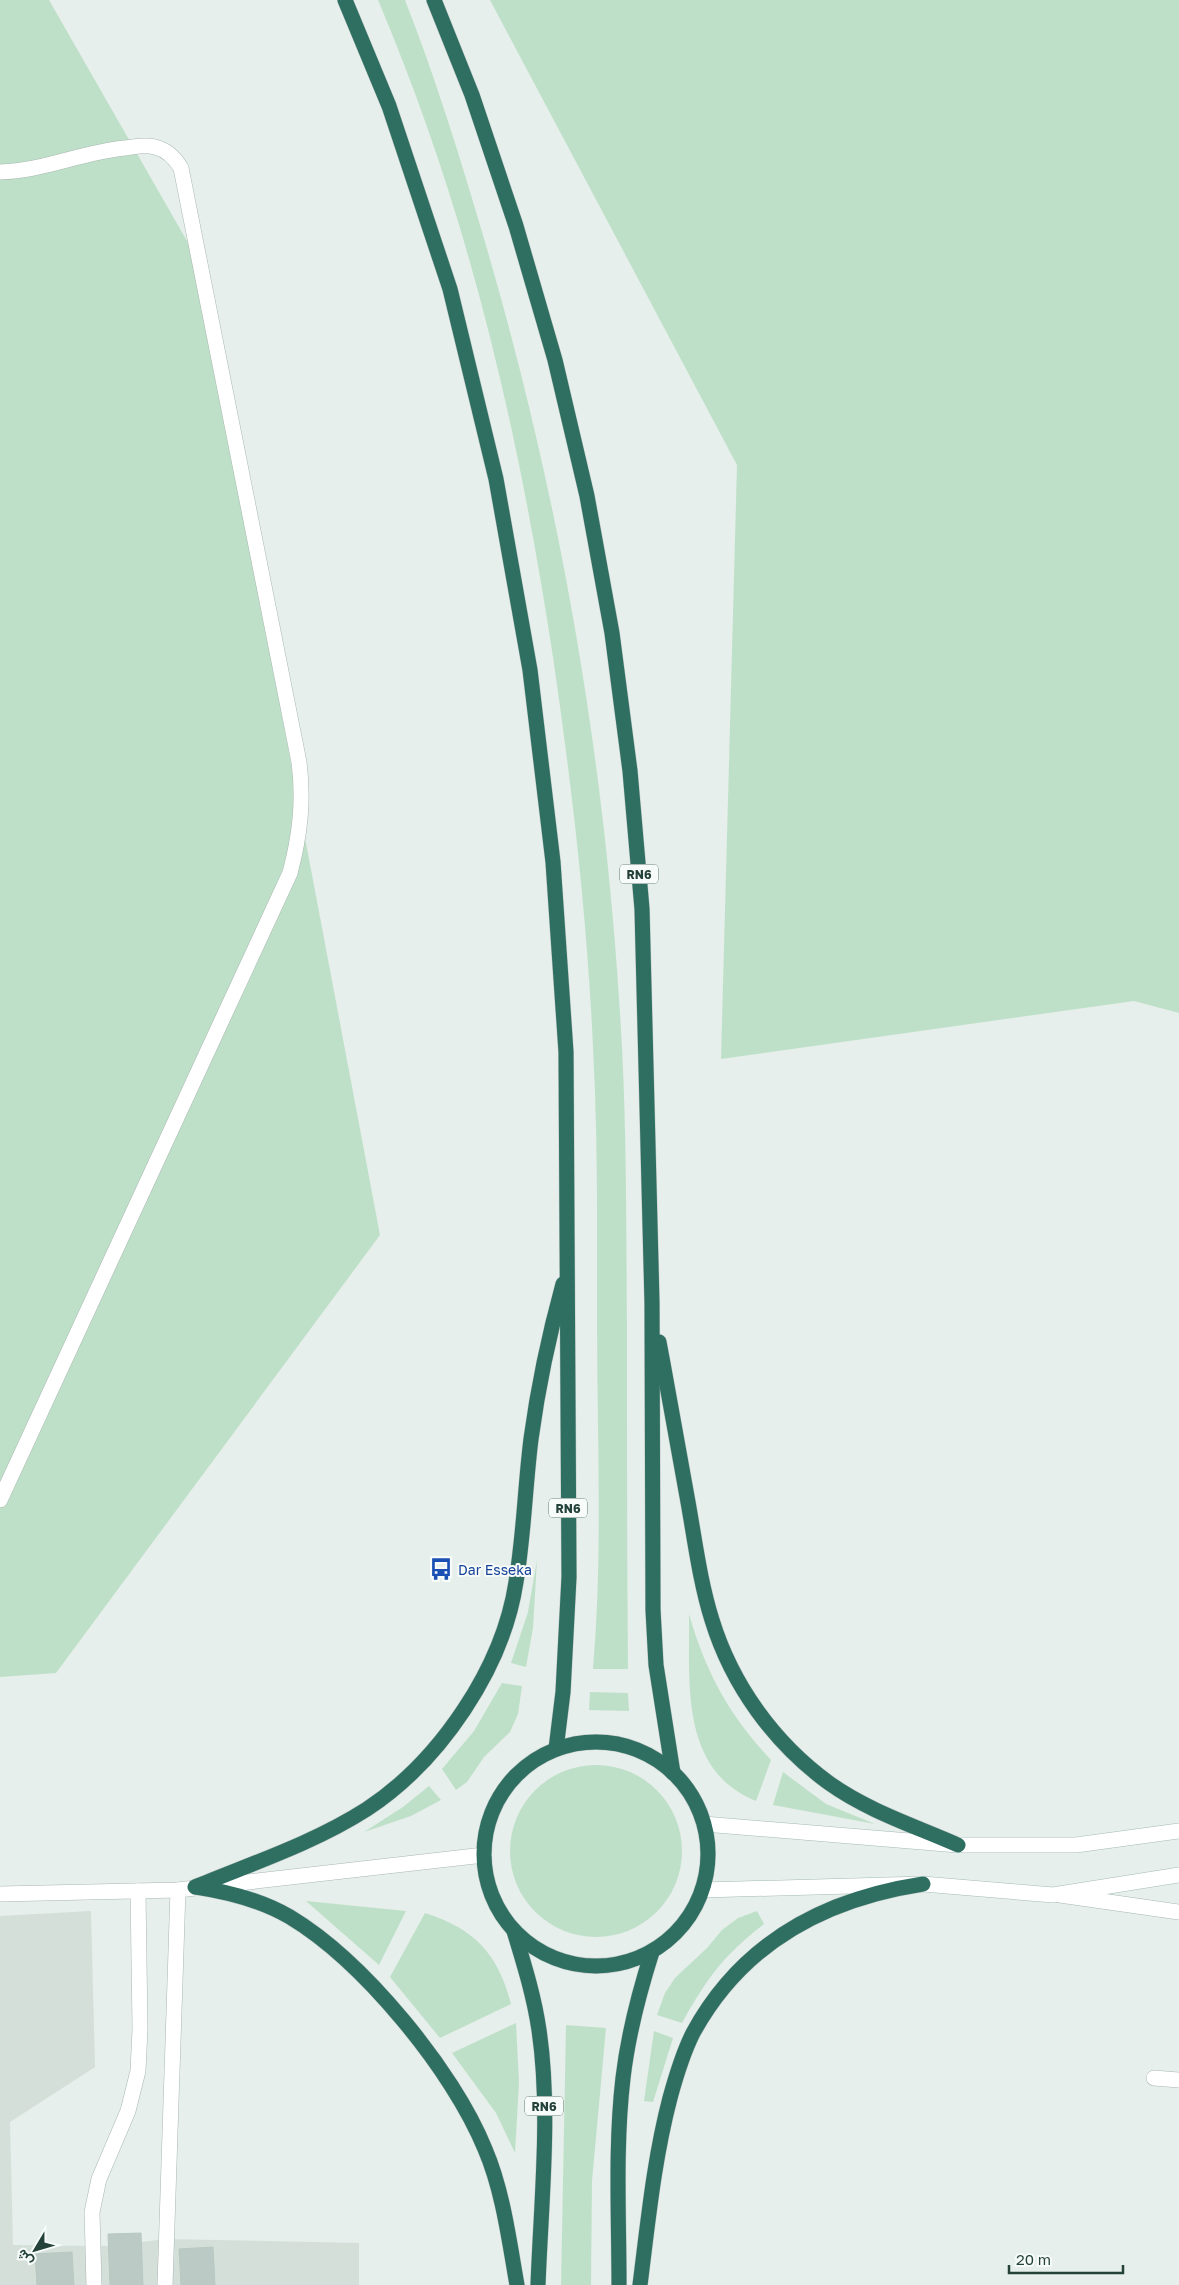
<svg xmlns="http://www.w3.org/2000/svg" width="1179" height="2285" font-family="'Golos Text',Vazirmatn,sans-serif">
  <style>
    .built { fill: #d4dfda }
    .green { fill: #bfe0c8 }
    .building { fill: #bbcac4; stroke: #b8c9c2 }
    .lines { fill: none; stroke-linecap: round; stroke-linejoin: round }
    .lane-casing { stroke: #a8b8b2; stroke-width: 16 }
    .street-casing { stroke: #a8b8b2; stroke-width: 16 }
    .secondary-casing { stroke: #a4bbb3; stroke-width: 16 }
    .highway-casing { stroke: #c2cac8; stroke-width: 16 }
    .lane { stroke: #fff; stroke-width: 15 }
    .street { stroke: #fff; stroke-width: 15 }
    .secondary { stroke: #fff; stroke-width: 15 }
    .highway { stroke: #2f6f62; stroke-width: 15 }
    .labels { text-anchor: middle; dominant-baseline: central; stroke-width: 4; stroke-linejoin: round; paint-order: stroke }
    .shield { fill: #f7fbf9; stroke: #637a73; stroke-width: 1 }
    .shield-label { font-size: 12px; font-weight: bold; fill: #24423a }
    .transit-label { font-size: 14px; fill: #164399; stroke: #f7fbf9; text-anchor: start }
  </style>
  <rect width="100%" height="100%" fill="#e6efeb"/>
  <polygon class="built" points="91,1911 95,2067 10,2122 13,2245 108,2246 166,2239 359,2243 359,2285 0,2285 0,1916"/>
  <g class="green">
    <polygon points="0,0 49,0 195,255 380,1235 56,1673 0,1677"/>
    <path d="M378 0H405C436 79 461 160 485 242 559 494 604 752 620 1013 627 1118 626 1223 627 1328 627 1442 627 1555 628 1669H593C603 1553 597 1436 597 1320 597 1229 598 1138 593 1047 587 916 572 787 553 657 518 428 469 215 378 0Z"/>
    <polygon points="490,0 1179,0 1179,1013 1134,1001 721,1059 737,465"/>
    <polygon points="537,1560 533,1628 526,1667 511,1663 528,1612"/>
    <path d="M689 1614C706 1673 729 1715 771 1760L756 1801C679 1770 690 1682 689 1614Z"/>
    <polygon points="502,1683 522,1686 518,1714 510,1732 484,1757 467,1782 456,1790 442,1769 474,1731"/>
    <polygon points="590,1692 628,1693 629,1711 589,1710"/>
    <circle cx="596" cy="1851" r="86"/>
    <polygon points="783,1772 826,1804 875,1824 773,1805"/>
    <polygon points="429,1786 441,1800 411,1816 364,1832 403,1807"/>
    <polygon points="306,1901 406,1911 379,1965"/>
    <path d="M757 1911 764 1924C724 1955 707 1978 682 2023L657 2015 665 1993 675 1978 707 1948 722 1930 738 1918Z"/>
    <path d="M425 1913C475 1929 498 1954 511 2004L440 2038 390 1977Z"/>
    <polygon points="516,2023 519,2083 515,2153 496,2113 452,2053"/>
    <polygon points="566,2025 606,2028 592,2181 591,2285 561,2285"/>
    <polygon points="654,2031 673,2038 653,2102 644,2101"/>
  </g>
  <g class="building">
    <polygon points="141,2233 143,2285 110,2285 108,2234"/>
    <polygon points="213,2247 215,2285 181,2285 179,2249"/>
    <polygon points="72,2252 74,2285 37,2285 35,2254"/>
  </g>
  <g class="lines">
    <defs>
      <g id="lane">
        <path d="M0 172C43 171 82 152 125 148 134 147 145 144 155 147 167 150 175 158 181 168L299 762C304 801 300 835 290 873L0 1500"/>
        <polyline points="1154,2078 1179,2080"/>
        <polyline points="94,2285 92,2212 99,2179 128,2111 138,2071 140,2029 138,1891"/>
        <polyline points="165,2285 178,1890"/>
      </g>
      <g id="street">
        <polyline points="0,1894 178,1890 484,1855"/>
        <polyline points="1060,1895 1179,1912"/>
      </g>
      <g id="secondary">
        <polyline points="704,1824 958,1845 1076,1845 1179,1831"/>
        <polyline points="703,1890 923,1884 1053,1895 1179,1875"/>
      </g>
      <g id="highway">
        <polyline points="345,0 389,106 450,289 496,479 530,670 553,862 566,1052 569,1577 563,1692 556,1749"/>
        <polyline points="434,0 472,95 516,226 555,360 587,496 612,633 630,771 642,909 652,1303 653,1610 656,1665 673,1773"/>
        <path d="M659 1342C669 1395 678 1448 688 1502 695 1541 700 1582 712 1620 732 1685 774 1743 829 1783 868 1811 915 1826 958 1845"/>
        <circle cx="596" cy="1854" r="112"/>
        <path d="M195 1887C253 1863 314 1843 367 1809 440 1761 503 1668 516 1582 524 1534 525 1487 531 1439 538 1387 549 1335 563 1284"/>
        <path d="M196 1887C229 1892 261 1900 290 1917 363 1961 453 2070 485 2149 503 2191 509 2240 517 2285"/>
        <path d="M514 1931C524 1964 534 1996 539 2030 551 2111 541 2203 538 2285"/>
        <path d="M619 2285C619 2217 615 2146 623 2078 628 2035 639 1993 652 1952"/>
        <path d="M640 2285C648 2222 654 2159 670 2098 676 2076 683 2053 693 2033 742 1943 824 1899 923 1884"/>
      </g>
    </defs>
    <use href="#lane" class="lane-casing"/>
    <use href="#street" class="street-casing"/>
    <use href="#secondary" class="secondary-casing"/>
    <use href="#highway" class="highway-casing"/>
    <use href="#lane" class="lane"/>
    <use href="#street" class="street"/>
    <use href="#secondary" class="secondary"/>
    <use href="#highway" class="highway"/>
  </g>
  <defs>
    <symbol id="bus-bare" viewBox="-9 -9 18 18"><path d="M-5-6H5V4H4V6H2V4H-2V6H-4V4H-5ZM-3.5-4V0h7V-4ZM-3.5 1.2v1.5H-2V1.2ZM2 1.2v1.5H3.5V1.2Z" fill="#1a4fb4" stroke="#f7fbf9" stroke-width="2.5" paint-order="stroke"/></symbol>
  </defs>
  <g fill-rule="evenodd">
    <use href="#bus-bare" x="425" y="1553" width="32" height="32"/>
  </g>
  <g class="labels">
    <g class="shield">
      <rect x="620" y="864.5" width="38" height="19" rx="4"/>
      <rect x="549" y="1498.5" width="38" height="19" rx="4"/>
      <rect x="525" y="2096.5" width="38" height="19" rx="4"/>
    </g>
    <g class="shield-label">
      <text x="639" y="874">RN6</text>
      <text x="568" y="1508">RN6</text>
      <text x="544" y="2106">RN6</text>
    </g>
    <g class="transit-label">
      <text x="458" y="1569">Dar Esseka</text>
    </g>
  </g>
  <g transform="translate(35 2250) rotate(232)" stroke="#f7fbf9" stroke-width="4" paint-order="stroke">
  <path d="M0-4L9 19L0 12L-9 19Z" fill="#24423a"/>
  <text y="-8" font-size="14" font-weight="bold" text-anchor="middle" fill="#24423a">ش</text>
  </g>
  <path d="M1009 2265v8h114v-8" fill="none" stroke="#24423a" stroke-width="2.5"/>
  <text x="1016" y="2265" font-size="15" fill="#24423a" stroke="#f7fbf9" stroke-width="4" paint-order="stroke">20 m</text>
</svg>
